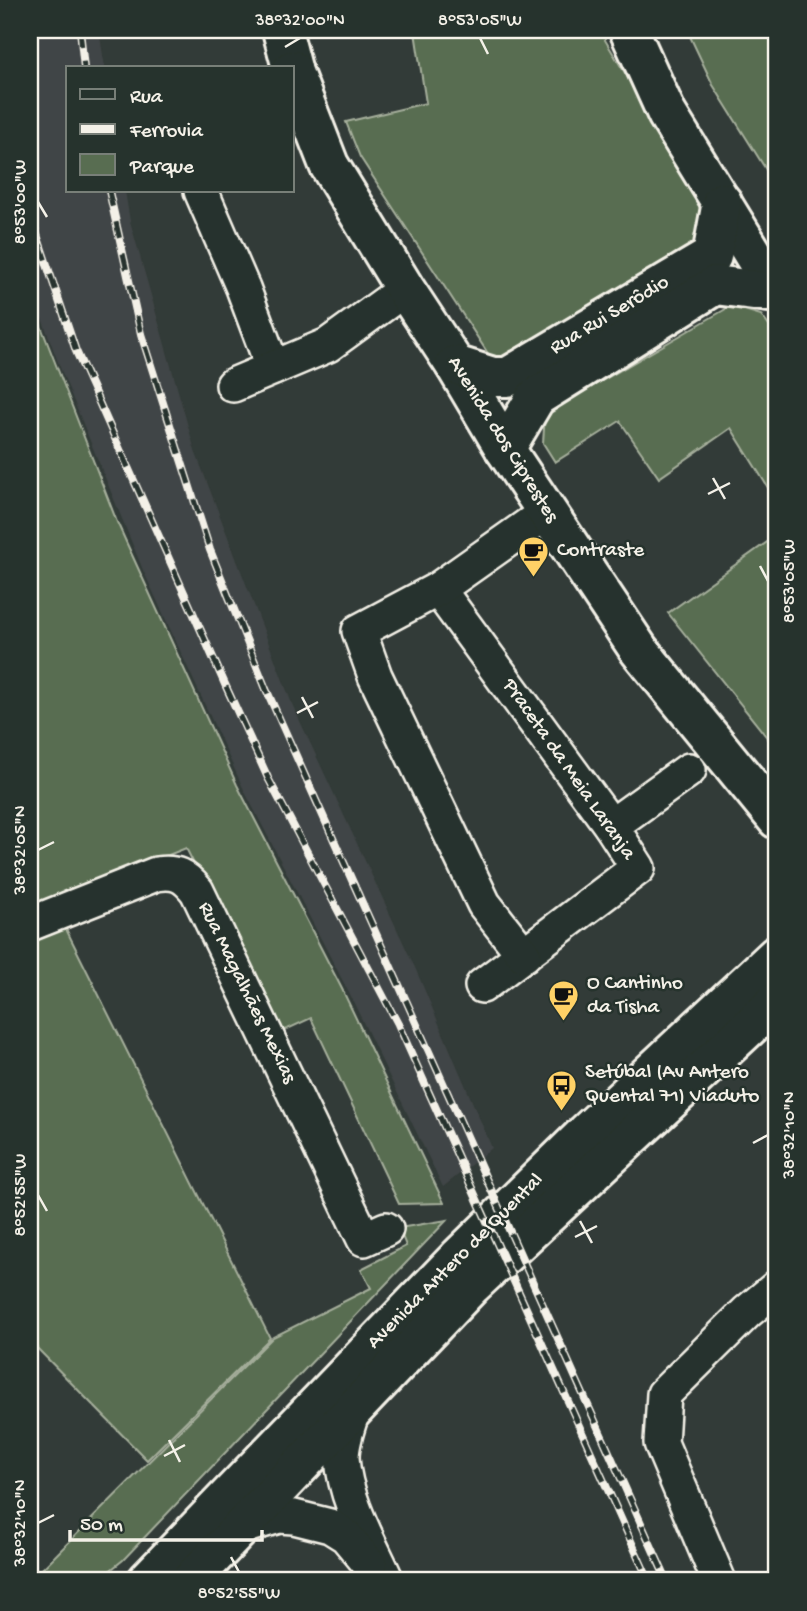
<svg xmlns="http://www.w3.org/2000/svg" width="807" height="1611" font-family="'Gochi Hand',sans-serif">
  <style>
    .built { fill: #404546 }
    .green { fill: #586d51; stroke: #a6af9c; stroke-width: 2 }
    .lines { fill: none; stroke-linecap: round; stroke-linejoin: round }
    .minor-casing { stroke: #f4f1e8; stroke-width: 38 }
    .major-casing { stroke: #f4f1e8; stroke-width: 44 }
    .minor { stroke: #26332d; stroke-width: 33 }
    .major { stroke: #26332d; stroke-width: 38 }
    .rail-casing { stroke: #f4f1e8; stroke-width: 8 }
    .rail { stroke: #26332d; stroke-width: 5; stroke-dasharray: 16; stroke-linecap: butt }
    .ticks { fill: none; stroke: #f4f1e8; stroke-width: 2.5 }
    .labels { text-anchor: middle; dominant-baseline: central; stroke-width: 5; stroke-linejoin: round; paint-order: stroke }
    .street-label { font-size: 21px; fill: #f4f1e8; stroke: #26332d }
    .poi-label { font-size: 21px; fill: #f4f1e8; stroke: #26332d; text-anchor: start }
    .neatline { fill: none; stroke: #f4f1e8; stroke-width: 2.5 }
    .ticks-label { font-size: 18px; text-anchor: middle; fill: #f4f1e8 }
  </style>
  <rect width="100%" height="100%" fill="#323b38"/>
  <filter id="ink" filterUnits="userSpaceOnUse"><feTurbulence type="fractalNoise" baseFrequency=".0143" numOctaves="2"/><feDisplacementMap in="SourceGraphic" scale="14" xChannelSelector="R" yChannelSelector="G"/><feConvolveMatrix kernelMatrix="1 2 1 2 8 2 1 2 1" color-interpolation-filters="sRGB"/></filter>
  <g filter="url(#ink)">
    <polygon class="built" points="30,30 99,30 105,68 68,68 68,191 125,191 130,221 195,451 292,704 416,970 492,1148 443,1187 348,991 245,792 143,570 61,370 30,286"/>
    <g class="green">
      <polygon points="425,30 604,30 605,40 683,169 708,220 697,251 518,360 489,355 360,157 346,122 426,103 415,32"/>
      <polygon points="687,30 777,30 777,187 713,85"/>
      <polygon points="30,298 117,522 237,785 342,989 444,1203 399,1204 311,1018 279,1033 186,848 30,910"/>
      <polygon points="731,306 761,315 777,337 777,502 731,428 659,478 620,421 555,462 543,443 545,414"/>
      <polygon points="777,535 777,750 668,613"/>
      <polygon points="64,925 270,1338 147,1460 30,1341 30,939"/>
      <polygon points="447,1220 123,1560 97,1581 30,1581 273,1337 371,1288 361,1269 406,1246 399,1228"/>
    </g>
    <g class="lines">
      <defs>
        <g id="minor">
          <polyline points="201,191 243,288 273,368"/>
          <polyline points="233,385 328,345 405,289"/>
          <polyline points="438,589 611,826 638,868 482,986"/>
          <polyline points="611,826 689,770"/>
          <path d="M30 924 156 874C176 871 184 875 197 891L364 1239 386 1229"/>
          <polyline points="524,955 484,904 375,676 359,631 438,589 547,512"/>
          <path d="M353 1411C348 1426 342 1442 342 1458 345 1501 370 1543 387 1581"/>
          <polyline points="242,1527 279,1516 294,1517 330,1526 346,1536 370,1565"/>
          <polyline points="719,1581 661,1443 664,1394 747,1312 777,1287"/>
        </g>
        <g id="major">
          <polyline points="282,30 292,68"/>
          <polyline points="629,30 667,114 777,293"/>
          <polyline points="292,70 329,165 405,289 455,365 505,449 639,650 777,819"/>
          <polyline points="455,365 493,377 508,377 712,256 722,202"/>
          <polyline points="505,449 536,397 715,285 777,293"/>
          <polyline points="147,1581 460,1256 586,1133 777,955"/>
          <polyline points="190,1581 472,1285 777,1001"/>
        </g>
      </defs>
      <use href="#minor" class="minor-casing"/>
      <use href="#major" class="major-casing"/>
      <use href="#minor" class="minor"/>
      <use href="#major" class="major"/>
      <defs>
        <g id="rail">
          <polyline points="80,30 84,68"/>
          <polyline points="109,191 141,334 210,550 266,689 667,1581"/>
          <polyline points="30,214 76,351 228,691 268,778 398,1024 649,1581"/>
        </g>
      </defs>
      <use href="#rail" class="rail-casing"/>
      <use href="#rail" class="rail"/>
    </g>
  </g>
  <path class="ticks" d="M480 38 488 54M285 47 300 38M38 202 47 217M713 478 725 499M708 494 730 483M760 566 768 581M302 697 313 718M297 713 318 702M38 850 54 842M753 1143 768 1135M38 1195 47 1211M580 1221 592 1243M575 1237 597 1226M169 1440 180 1462M164 1456 185 1445M38 1523 54 1515M231 1557 239 1572"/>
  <defs>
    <symbol id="cafe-pin" viewBox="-11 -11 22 30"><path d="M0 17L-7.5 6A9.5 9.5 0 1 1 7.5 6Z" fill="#ffd166" stroke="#26332d"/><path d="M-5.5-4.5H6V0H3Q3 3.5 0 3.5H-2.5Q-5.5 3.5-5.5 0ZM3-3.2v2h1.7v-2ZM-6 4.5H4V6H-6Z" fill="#111"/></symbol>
    <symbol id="bus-pin" viewBox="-11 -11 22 30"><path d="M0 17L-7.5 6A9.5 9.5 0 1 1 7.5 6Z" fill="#ffd166" stroke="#26332d"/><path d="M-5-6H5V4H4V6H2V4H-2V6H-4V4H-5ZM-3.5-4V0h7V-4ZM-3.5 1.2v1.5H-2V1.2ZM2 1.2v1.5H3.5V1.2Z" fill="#111"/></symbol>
  </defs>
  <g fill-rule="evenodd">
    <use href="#cafe-pin" x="516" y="534" width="35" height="47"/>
    <use href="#cafe-pin" x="546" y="978" width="35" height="47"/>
    <use href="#bus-pin" x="544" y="1068" width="35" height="47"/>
  </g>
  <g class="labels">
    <g class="street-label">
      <text transform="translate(610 316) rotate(-31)">Rua Rui Serôdio</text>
      <text transform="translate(502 440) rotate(58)">Avenida dos Ciprestes</text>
      <text transform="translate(568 770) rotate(55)">Praceta da Meia Laranja</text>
      <text transform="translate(246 993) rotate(64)">Rua Magalhães Mexias</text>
      <text transform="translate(456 1262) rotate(-45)">Avenida Antero de Quental</text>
    </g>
    <g class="poi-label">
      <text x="557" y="551">Contraste</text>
      <text x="587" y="984">O Cantinho<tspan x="587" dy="24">da Tisha</tspan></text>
      <text x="585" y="1073">Setúbal (Av Antero<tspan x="585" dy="24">Quental 71) Viaduto</tspan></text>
    </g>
  </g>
  <rect width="807" height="1611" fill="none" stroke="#26332d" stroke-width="77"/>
  <rect x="66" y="66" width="228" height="126" fill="#26332d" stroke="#787f78" stroke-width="2"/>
  <rect x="80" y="89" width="35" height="10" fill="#26332d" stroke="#787f78" stroke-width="2"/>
  <text x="130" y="102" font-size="21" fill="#f4f1e8">Rua</text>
  <rect x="80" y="124" width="35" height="10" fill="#f4f1e8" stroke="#787f78" stroke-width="2"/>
  <text x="130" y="136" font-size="21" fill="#f4f1e8">Ferrovia</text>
  <rect x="80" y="154" width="35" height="21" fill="#586d51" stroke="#787f78" stroke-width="2"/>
  <text x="130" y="172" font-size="21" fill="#f4f1e8">Parque</text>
  <path d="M70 1530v10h192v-10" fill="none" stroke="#f4f1e8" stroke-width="3.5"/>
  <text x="80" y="1530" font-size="21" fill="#f4f1e8" stroke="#26332d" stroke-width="5" paint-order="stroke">50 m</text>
  <rect x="38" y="38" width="730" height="1534" class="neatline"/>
  <g class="ticks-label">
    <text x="300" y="25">38°32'00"N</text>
    <text x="480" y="25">8°53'05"W</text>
    <text transform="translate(19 202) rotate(-90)" y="6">8°53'00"W</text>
    <text transform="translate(788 581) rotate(-90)" y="6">8°53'05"W</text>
    <text transform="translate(19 850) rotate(-90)" y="6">38°32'05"N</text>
    <text transform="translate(788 1135) rotate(-90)" y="6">38°32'10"N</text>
    <text transform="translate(19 1195) rotate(-90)" y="6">8°52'55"W</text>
    <text transform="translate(19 1523) rotate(-90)" y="6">38°32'10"N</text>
    <text x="239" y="1598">8°52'55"W</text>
  </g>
</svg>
